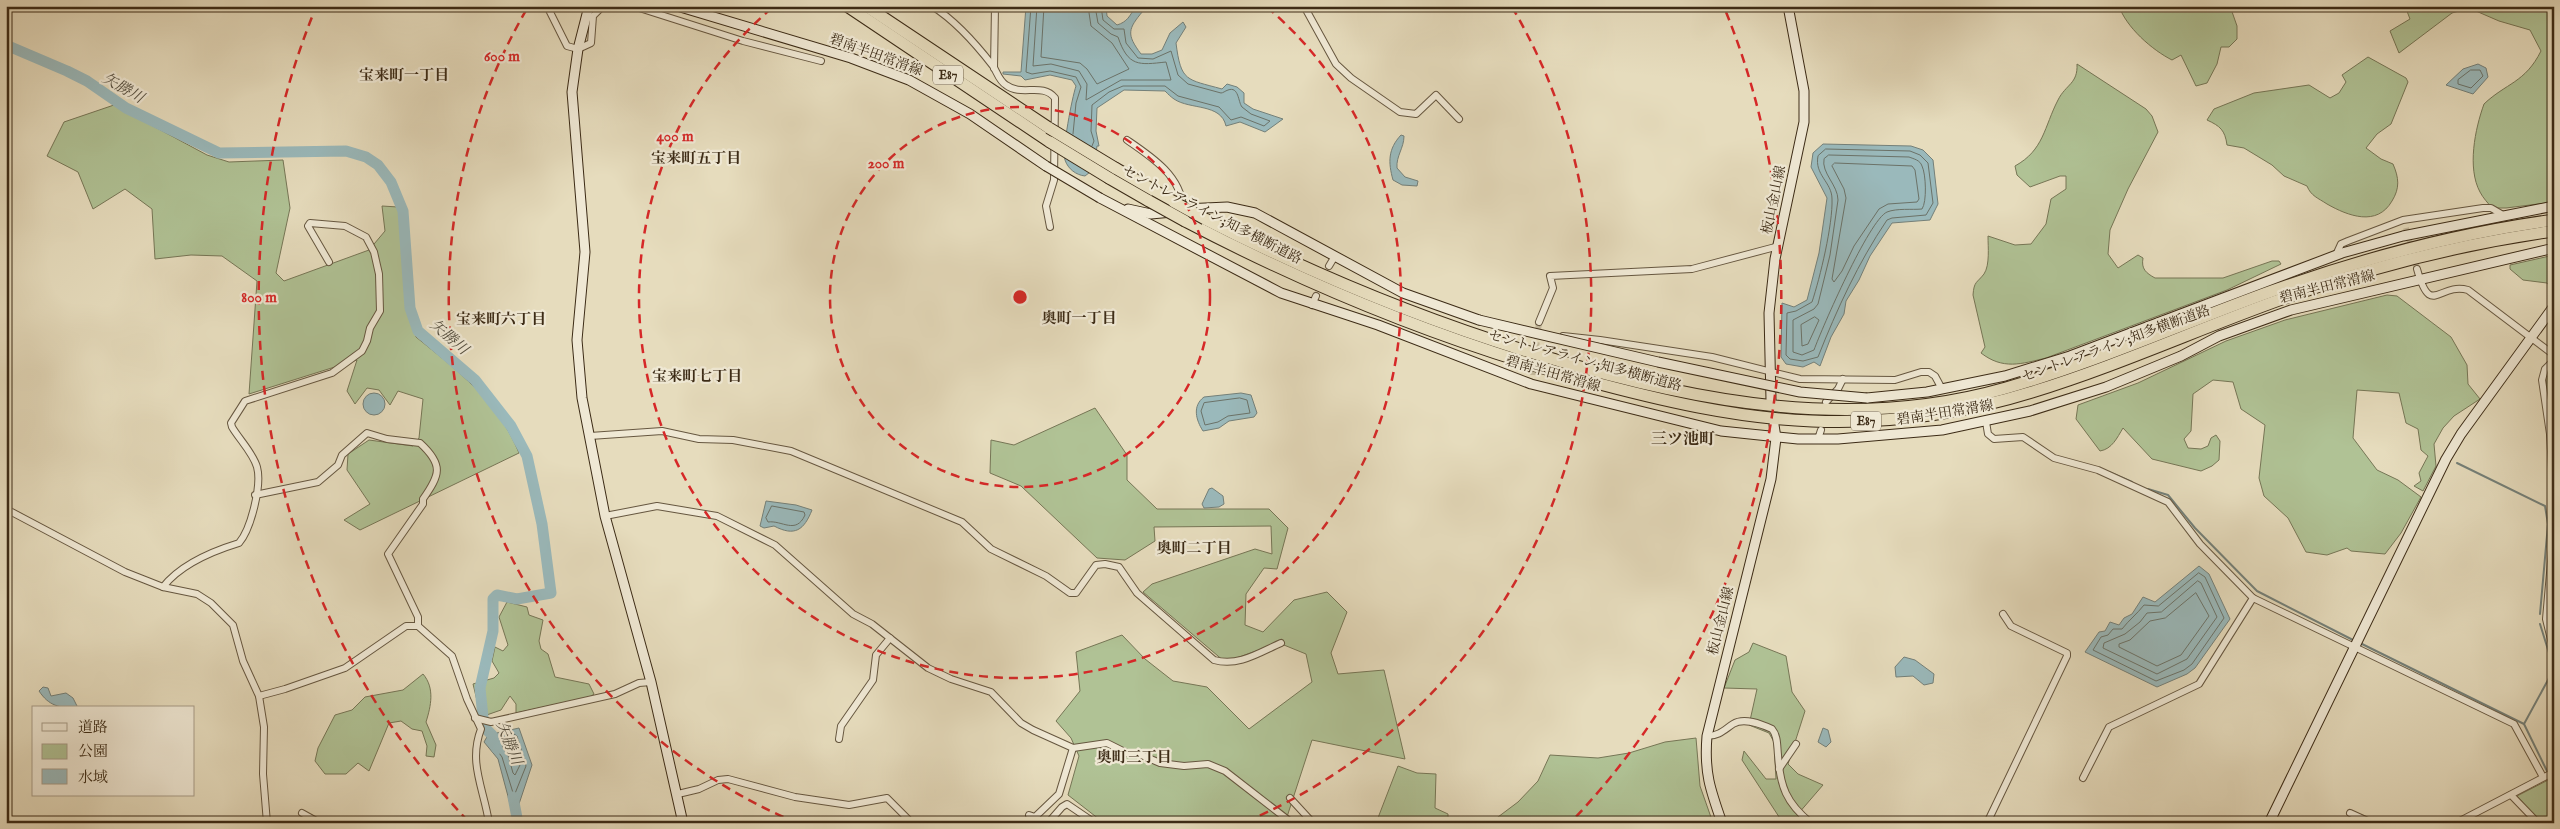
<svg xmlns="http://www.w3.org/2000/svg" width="2560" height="829" font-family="'IM FELL English','Noto Serif JP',serif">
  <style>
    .green { fill: #b0c295; stroke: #767656 }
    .water { fill: #9ab9bb; stroke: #748079 }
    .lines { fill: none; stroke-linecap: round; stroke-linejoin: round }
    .shore { stroke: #6b7268; stroke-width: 1 }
    .stream { stroke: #748079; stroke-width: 2 }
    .river { stroke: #9ab9bb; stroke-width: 11 }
    .street-tunnel { stroke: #c4b99c; stroke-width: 6; stroke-dasharray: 6 3; stroke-linecap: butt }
    .street-casing { stroke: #665740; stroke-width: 8 }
    .secondary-casing { stroke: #3c2b16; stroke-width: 11 }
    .highway-casing { stroke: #3c2b16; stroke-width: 13 }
    .street { stroke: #efe8d4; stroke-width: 6 }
    .secondary { stroke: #efe8d4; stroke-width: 9 }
    .highway { stroke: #e6dcbd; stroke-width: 11 }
    .secondary-bridge-casing { stroke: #3c2b16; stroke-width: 11; stroke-linecap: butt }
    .highway-bridge-casing { stroke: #3c2b16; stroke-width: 13; stroke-linecap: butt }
    .secondary-bridge { stroke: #efe8d4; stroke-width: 9 }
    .highway-bridge { stroke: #e6dcbd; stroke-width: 11 }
    .ring { fill: none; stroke: #d62828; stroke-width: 2.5; stroke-dasharray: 9 6 }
    .labels { text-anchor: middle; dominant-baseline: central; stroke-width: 4.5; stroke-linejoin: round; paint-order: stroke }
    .shield { fill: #efe8d4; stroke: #72644f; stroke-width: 1 }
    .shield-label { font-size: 12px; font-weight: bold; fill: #3c2b16 }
    .street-label { font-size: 14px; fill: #3c2b16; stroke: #efe8d4 }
    .neighbourhood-label { font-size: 15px; font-weight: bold; fill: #3c2b16; stroke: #efe8d4 }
    .water-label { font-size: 15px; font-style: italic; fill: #544e3f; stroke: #efe8d4 }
    .quarter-label { font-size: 16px; font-weight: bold; fill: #3c2b16; stroke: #efe8d4 }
    .centre { fill: #d62828; stroke: #efe8d4; stroke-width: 2.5 }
    .ring-label { font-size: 15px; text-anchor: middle; font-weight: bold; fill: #d62828; stroke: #efe8d4; stroke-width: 4.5; stroke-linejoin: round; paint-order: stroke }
  </style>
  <rect width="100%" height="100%" fill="#e6dcbd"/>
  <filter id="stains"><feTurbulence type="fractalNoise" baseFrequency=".004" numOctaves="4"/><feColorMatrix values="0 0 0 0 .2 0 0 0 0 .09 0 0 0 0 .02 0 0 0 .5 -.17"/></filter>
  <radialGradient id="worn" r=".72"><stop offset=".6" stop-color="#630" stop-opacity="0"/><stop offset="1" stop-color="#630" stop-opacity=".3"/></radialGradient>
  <g class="green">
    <path d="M2119 6H2230L2237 26V39L2229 47H2221L2217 64 2207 83 2196 86 2181 55 2172 60C2152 50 2126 27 2119 6Z"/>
    <path d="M2405 6H2554V16L2551 17 2554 23V202L2506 208H2492C2488 203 2483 198 2480 192 2467 168 2475 129 2484 104 2506 83 2525 83 2541 51L2530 30 2499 21 2469 8 2452 13 2399 53 2390 31 2410 19Z"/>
    <path d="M2368 57 2406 78 2408 82 2391 124 2377 134 2366 148 2381 159 2393 164C2399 178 2400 188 2392 201 2377 227 2348 216 2327 204 2318 198 2311 196 2307 186L2284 176 2272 165 2244 148 2227 145C2225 130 2220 126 2207 120L2214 109 2254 93 2309 85 2330 98 2339 93 2346 82 2342 75Z"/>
    <path d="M2077 64 2146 109 2152 116 2158 132 2128 189 2110 230 2108 254 2118 268 2138 255 2143 258C2141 269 2146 273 2155 278H2223L2272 261H2279L2281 264 2227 290 2046 358C2021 364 2003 370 1981 353L1985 347 1973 295C1974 281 1977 283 1984 274 1990 265 1988 247 1988 236L2015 245 2031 244 2046 224 2051 199 2066 189V176H2060L2030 187 2017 175 2015 166C2044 150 2044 127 2058 100 2066 84 2078 84 2077 64Z"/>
    <path d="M114 105 207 155 229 162 283 160 290 208 276 273 284 281 369 250 385 231 382 206 398 207 416 337C458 371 498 401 519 453L360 530 344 520 370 504 347 470 348 454 369 440 413 446 419 438 423 399 398 391 390 405 379 390 367 388 355 404 347 391 357 360 249 394 257 281 222 256 191 255 155 259 152 209 125 189 93 209 78 172 47 156 64 122Z"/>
    <polygon points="2554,255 2554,291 2547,283 2523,280 2510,269 2510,265"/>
    <path d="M2387 295 2397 296 2451 337 2467 365 2468 384 2480 399 2454 416 2443 428 2434 444 2436 466 2423 491 2414 486 2421 481 2419 473 2428 456 2421 450 2418 429 2406 423 2399 393 2357 390 2353 438 2377 470 2398 480 2421 497 2401 533 2385 554 2351 551 2347 548 2327 555 2306 552 2288 518 2264 496 2259 478 2265 425 2241 409 2233 382 2213 380 2193 394 2191 431 2184 439 2188 448 2201 449 2208 446 2211 438 2216 435 2220 441 2219 460 2212 466 2201 471 2152 459 2123 428C2117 438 2112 449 2100 451L2076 419 2078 405 2138 383 2226 341 2285 320Z"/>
    <path d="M2554 364V422C2549 404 2540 380 2554 364Z"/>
    <polygon points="1095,408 1127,455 1127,480 1157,509 1269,509 1288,528 1277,569 1264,568 1246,594 1245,625 1263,632 1294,600 1327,592 1347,612 1331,653 1338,674 1384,670 1405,759 1312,740 1285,823 1104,823 1068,795 1079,756 1071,738 1056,721 1080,691 1076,652 1122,635 1145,659 1173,681 1207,687 1249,729 1312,682 1306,654 1279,643 1225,662 1143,592 1152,584 1255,549 1272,554 1271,526 1154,527 1155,541 1125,560 1097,558 1021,486 990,473 991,440 1014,445"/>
    <polygon points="507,602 527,607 529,615 543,620 539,641 541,649 548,654 555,677 589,684 594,694 590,697 516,713 516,704 510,696 501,710 481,717 473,684 494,678 499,673 492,661 495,647 503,651 508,645 499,617"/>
    <polygon points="1753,643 1786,656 1792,692 1805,711 1788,764 1798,774 1823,785 1798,814 1808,823 1783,823 1742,760 1744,751 1766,779 1776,779 1774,742 1769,733 1749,725 1757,689 1724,688 1735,660 1749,652"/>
    <path d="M423 674C435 688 431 706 426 722L436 745 434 757 426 756 427 746 422 731 412 729 401 721 389 723 369 771 358 763 346 774H325L315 761 318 748 335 715 352 710 365 697 403 690Z"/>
    <polygon points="1696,738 1700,786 1713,823 1490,823 1518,802 1538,781 1550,755 1598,758 1629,753 1665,742"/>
    <polygon points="1398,766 1417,773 1436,774 1435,808 1448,814 1448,823 1376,823"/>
    <polygon points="2554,777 2554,823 2541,823 2517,796"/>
  </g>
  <g class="water">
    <path d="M1026 6H1106L1107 16 1117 25C1127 22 1130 16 1135 7L1141 6 1143 11C1128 29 1126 34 1141 54H1152L1162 50 1170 33 1183 22 1186 27 1176 43C1181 82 1186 79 1222 89L1227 84 1237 87 1244 93V103L1253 109 1283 119 1265 132 1240 122 1226 126C1221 103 1190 110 1174 99 1171 97 1168 94 1165 91L1124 90 1097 108 1096 131 1099 146H1097L1094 169 1085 176C1076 175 1068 169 1065 160 1062 149 1072 98 1076 86L1072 80 1050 75 1025 80 1021 76 1003 74V72H1021Z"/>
    <polygon points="2478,64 2486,68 2488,77 2473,94 2446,85 2463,69"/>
    <path d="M1401 135 1404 136C1404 148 1396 156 1397 168L1405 177 1418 181 1417 186 1402 185 1393 180C1388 162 1388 149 1401 135Z"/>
    <polygon points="1823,144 1911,146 1923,150 1933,160 1938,204 1930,220 1892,223 1870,256 1859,280 1846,301 1844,314 1831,337 1820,366 1814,362 1803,367 1786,364 1781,357 1782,303 1794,307 1807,300 1819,253 1827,198 1811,167 1813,153"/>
    <circle cx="374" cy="404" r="11"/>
    <path d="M1241 393 1251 395 1257 413 1254 417 1229 421 1219 428 1203 431C1196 420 1192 406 1204 397Z"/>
    <polygon points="1212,488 1223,496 1224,504 1219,507 1204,508 1202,504 1209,489"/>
    <path d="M766 501 796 505 812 510C804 530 795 537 774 526L764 528 760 526Z"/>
    <polygon points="2199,566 2209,574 2230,619 2195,668 2187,674 2157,687 2085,652 2099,632 2105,631 2110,622 2119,625 2124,618 2132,614 2143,597 2155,602"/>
    <polygon points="1904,657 1915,660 1934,674 1933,683 1924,685 1913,676 1896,677 1895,667"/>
    <path d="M43 687 48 688 51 696 66 693 73 698 78 708C59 708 49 706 39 691Z"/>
    <polygon points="519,728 532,765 516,813 513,815 498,759 484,742 488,735"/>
    <polygon points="1823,728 1828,730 1831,742 1826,747 1818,742"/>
  </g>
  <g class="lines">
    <g class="shore">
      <polyline points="1031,6 1026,72 1032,74 1050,71 1076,77 1081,87 1076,103 1073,134"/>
      <path d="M1037 6 1033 66 1051 64 1079 71 1087 84 1086 100 1121 80H1171L1166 62C1139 65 1128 67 1118 37L1111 34 1098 23 1095 6"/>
      <polyline points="1044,6 1041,57 1080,63 1087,69 1097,84 1129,69 1112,43 1091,26 1088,6"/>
      <polygon points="2471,70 2480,70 2483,76 2471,88 2458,84 2458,80"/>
      <path d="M1092 146 1094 141 1091 131 1092 105 1109 92 1123 86H1165L1178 96 1219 107 1231 120 1241 117 1264 126 1270 121 1251 114 1242 107C1238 102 1239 86 1228 90 1225 91 1223 93 1221 93L1188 84 1178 75 1171 51 1153 59 1138 58 1126 43 1124 29H1114L1103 20 1101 6"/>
      <path d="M1826 149 1910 151 1920 155 1928 163 1933 203 1926 215 1892 218 1887 220C1858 263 1837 309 1818 357L1803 361 1790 359 1786 355 1787 313 1796 311 1812 302C1820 278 1833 224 1832 199 1832 182 1814 175 1818 156Z"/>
      <path d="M1829 155 1909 157C1914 159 1920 160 1922 166 1926 174 1927 202 1922 209 1912 210 1897 208 1887 212 1869 220 1822 328 1814 350L1802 355 1793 352V320L1814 309 1818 304 1830 255 1838 200C1838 185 1821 173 1824 159Z"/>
      <polygon points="1835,163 1912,166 1915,170 1919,199 1917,202 1888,204 1879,209 1854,246 1842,271 1834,282 1832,279 1846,198 1844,189 1832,166"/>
      <polygon points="1815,317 1819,320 1808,344 1802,346 1801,325"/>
      <polygon points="1240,398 1247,400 1250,413 1228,416 1218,422 1205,425 1201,411 1204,403"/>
      <path d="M772 506 804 512 805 515C796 535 782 520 768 522L766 518Z"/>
      <path d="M2199 573 2205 577 2224 618 2192 664 2184 670 2156 681 2093 650 2101 637 2108 635 2113 629H2122C2129 620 2137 614 2144 605L2158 606Z"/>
      <polygon points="2198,581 2201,583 2217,617 2187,659 2157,674 2103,648 2104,643 2125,634 2140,622 2147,613 2161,612"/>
      <polygon points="2196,593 2209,616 2181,655 2157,666 2119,647 2119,644 2130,640 2150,621 2165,618"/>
      <polygon points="514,734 517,736 526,766 514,796 502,757 491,742"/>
      <polygon points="510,742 513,744 520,765 515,775 513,773 508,755 502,747"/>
    </g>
    <g class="stream">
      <polyline points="2457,463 2545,506 2548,524 2540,614"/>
      <polyline points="2109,472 2132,482"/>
      <polyline points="2148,489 2168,495 2195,528 2257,591 2353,640"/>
      <polyline points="2540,624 2554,669"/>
      <polyline points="2360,643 2524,724 2547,771"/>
      <polyline points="2524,724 2554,669"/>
    </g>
    <g class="river">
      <polyline points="6,45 67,71 87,81 126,108 219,153 346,151 366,157 378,165 391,182 403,211 410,308 418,331 475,380 511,426 527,456 542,524 551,593 517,599 497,595 493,599 493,631 480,688 484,727 492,735 497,749"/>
      <polyline points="513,797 518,823"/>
    </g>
    <g class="street-tunnel">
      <polyline points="2406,228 2417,269"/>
      <polyline points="1533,375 1539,322"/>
    </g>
    <defs>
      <g id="street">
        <polyline points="547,6 567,46 578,49 591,43 593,16 603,6"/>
        <polyline points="633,6 743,41 821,61"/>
        <path d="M932 6C956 21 976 44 993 66 997 72 999 81 1006 85 1022 97 1042 82 1055 98L1054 180 1046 206 1050 227"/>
        <polyline points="1304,6 1336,64 1351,78 1400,112 1416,114 1436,95 1459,119"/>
        <polyline points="994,68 995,6"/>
        <path d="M1127 140C1152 157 1181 176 1183 208"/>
        <polyline points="2336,255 2341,244 2348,241 2403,220 2483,208 2491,208 2503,215"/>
        <polyline points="1329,266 1335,256"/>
        <path d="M2417 269C2431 319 2438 282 2468 290L2554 355"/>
        <polyline points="1312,305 1316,296"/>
        <polyline points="1539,322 1553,288 1550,276 1692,269 1779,246"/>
        <polyline points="1563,336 1600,340 1712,357 1800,379 1895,380 1921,372 1929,372 1935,376 1942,389"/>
        <polyline points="2554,360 2545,369 2542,380 2550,434 2554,504"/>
        <polyline points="1826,402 1838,389 1843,379"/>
        <polyline points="1986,422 1988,434 1994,439 2023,437 2054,458 2098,470 2168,502 2200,544 2253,598 2514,724 2543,777"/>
        <path d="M590 436 662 431 699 439 733 440 791 451 962 522 991 549 1046 576 1070 593H1076L1096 565 1105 564 1119 567 1137 593 1214 660C1239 667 1260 652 1281 643"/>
        <polyline points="1818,439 1821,430"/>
        <path d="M255 495 318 482 338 465 342 455 367 433 387 439 420 443C444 465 440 475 423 499V504L388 554 418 617V626"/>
        <polyline points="6,509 125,572 163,587 197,594 211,603 233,625 243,661 259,696 264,727 263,774 267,823"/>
        <polyline points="605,516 657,506 717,516 775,545 853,614 872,624 928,668 951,679 991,692 1021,723 1033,730 1073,748 1107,743 1127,753 1139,754 1160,763 1184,766 1208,764 1225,771 1292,823"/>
        <polyline points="2554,527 2546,619 2554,652"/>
        <path d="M163 587C180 565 213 551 239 543 251 529 262 485 257 467 253 453 239 439 232 427L231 423 245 401 332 373 362 351 367 341 370 328 380 311 379 274 374 252 366 237 345 226 310 223 308 226 329 262"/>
        <path d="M259 696 285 689 345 668 406 626H418L452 656 467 699 481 729C468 763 484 789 489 823"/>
        <polyline points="475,718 491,722 615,694 639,683 651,682"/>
        <path d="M1707 736C1719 736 1724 730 1733 724 1744 717 1761 724 1772 729 1778 736 1777 746 1778 755 1780 786 1786 803 1811 823"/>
        <polyline points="839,739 841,726 873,680 876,655 890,638"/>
        <polyline points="1779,769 1796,744"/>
        <polyline points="2083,778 2109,727 2199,684 2253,598"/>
        <polyline points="678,794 699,789 718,780 728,779 795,797 849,805 887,798 912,823"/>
        <polyline points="2511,795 2538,823"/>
        <polyline points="1290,798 1313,823"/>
        <polyline points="302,813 320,823"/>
        <polyline points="2350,813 2372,823"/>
        <polyline points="1029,815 1035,817 1059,794 1073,748"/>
        <polyline points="1048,823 1062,807 1067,804 1095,823"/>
        <polyline points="1987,823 2067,656 2067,653 2011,626 2003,614"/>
        <polyline points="2456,823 2554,772"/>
      </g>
      <g id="secondary">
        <polyline points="589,6 578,49 572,92 585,252 577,340 582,398 605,516 651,682 683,823"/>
        <polyline points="677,6 851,58 909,80 970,114 1046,166"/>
        <polyline points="1100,198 1281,293 1378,325 1531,384 1721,431 1798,439 1838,439 1942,430 2030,411 2106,387 2181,356 2219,336 2291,310 2554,248"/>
        <polyline points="1128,209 1151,214 1172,212"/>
        <polyline points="1184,209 1227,207 1255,213 1403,293 1479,320"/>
        <polyline points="1867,398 1927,392 2005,376 2070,356 2342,253 2403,236 2554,206"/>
        <polyline points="1771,400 1769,313 1775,259 1804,122 1804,91 1788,6"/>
        <path d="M1722 823C1710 789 1704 772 1707 736L1771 479 1776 438 1774 425"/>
        <polyline points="2269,823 2446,459 2461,434 2554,306"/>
      </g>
      <g id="highway">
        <polyline points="847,6 1050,142"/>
        <polyline points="866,6 1049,128"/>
        <polyline points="1115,168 1174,202"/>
        <polyline points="1109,178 1149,201"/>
        <path d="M1205 219C1314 275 1428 322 1546 357 1695 402 1853 432 2006 388 2097 362 2183 323 2272 291 2364 258 2458 233 2554 220"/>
        <path d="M1185 221C1313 288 1446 342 1585 380 1659 400 1735 418 1812 421 1886 424 1961 414 2032 392 2117 366 2198 329 2282 299 2370 267 2461 244 2554 231"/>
      </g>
    </defs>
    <use href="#street" class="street-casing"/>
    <use href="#secondary" class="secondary-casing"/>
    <use href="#highway" class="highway-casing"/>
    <use href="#street" class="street"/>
    <use href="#secondary" class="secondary"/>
    <use href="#highway" class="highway"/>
    <defs>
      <g id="secondary-bridge">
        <polyline points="1046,166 1100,198"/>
        <polyline points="1479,320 1658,362 1800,392 1867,398"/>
      </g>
      <g id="highway-bridge">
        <polyline points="1049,128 1115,168"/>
        <polyline points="1050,142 1109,178"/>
        <polyline points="1149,201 1185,221"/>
        <polyline points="1174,202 1205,219"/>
      </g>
    </defs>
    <use href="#secondary-bridge" class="secondary-bridge-casing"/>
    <use href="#highway-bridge" class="highway-bridge-casing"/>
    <use href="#secondary-bridge" class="secondary-bridge"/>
    <use href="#highway-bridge" class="highway-bridge"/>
  </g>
  <g class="ring">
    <circle cx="1020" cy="297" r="190"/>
    <path d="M1267 7A381 381 0 1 1 773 7"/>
    <path d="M797 823A571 571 0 0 1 528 7M1512 7A571 571 0 0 1 1243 823"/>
    <path d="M468 821A761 761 0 0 1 314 12M1726 12A761 761 0 0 1 1572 821"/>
  </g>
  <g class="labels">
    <g class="shield">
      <rect x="933" y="65.5" width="30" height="19" rx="4"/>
      <rect x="1851" y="411.5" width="30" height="19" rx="4"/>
    </g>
    <g class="shield-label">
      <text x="948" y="75">E87</text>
      <text x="1866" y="421">E87</text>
    </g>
    <g class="street-label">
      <text transform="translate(876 55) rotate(20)">碧南半田常滑線</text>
      <text transform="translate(1774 200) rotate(-78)">板山金山線</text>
      <text transform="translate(1212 215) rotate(27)">セントレアライン;知多横断道路</text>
      <text transform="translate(2327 287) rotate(-14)">碧南半田常滑線</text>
      <text transform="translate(2116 344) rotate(-20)">セントレアライン;知多横断道路</text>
      <text transform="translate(1585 361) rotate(15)">セントレアライン;知多横断道路</text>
      <text transform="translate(1553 374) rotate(16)">碧南半田常滑線</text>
      <text transform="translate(1945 413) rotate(-9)">碧南半田常滑線</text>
      <text transform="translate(1721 621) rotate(-76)">板山金山線</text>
    </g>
    <g class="neighbourhood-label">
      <text x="404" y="75">宝来町一丁目</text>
      <text x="696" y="158">宝来町五丁目</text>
      <text x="1079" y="318">奥町一丁目</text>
      <text x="501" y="319">宝来町六丁目</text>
      <text x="697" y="376">宝来町七丁目</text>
      <text x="1194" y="548">奥町二丁目</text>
      <text x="1134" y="757">奥町三丁目</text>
    </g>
    <g class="water-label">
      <text transform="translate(123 88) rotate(30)">矢勝川</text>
      <text transform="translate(449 337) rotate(41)">矢勝川</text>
      <text transform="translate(509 743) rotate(68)">矢勝川</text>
    </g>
    <g class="quarter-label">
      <text x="1683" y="440">三ツ池町</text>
    </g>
  </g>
  <circle cx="1020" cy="297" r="8" class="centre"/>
  <g class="ring-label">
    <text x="502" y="61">600 m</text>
    <text x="675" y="141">400 m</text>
    <text x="886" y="168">200 m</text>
    <text x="259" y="302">800 m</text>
  </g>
  <rect width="2560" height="829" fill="none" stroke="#e6dcbd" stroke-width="25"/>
  <rect x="8" y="8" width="2545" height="814" fill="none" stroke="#3c2b16" stroke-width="2.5"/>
  <rect x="12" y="12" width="2535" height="804" fill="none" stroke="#3c2b16"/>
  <rect x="32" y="706" width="162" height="90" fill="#efe8d4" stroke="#a79c88"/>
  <rect x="42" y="723" width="25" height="8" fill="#efe8d4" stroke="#a79c88"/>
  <text x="78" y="732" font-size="15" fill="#3c2b16">道路</text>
  <rect x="42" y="744" width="25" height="15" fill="#b0c295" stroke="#a79c88"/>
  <text x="78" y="756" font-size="15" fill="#3c2b16">公園</text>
  <rect x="42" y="769" width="25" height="15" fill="#9ab9bb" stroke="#a79c88"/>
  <text x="78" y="782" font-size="15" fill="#3c2b16">水域</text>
  <rect width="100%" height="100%" filter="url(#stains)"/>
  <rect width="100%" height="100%" fill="url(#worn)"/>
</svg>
